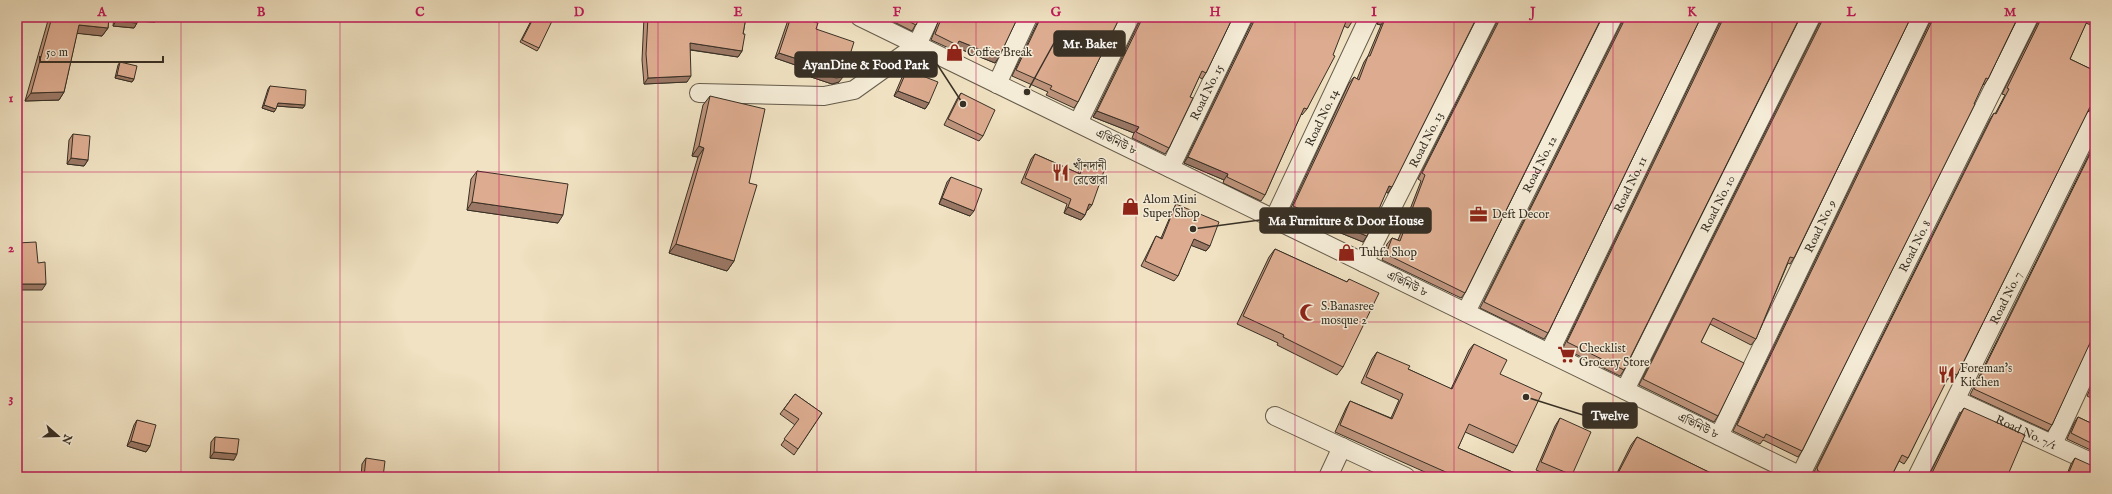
<svg xmlns="http://www.w3.org/2000/svg" width="2112" height="494" font-family="'IM FELL English','Noto Serif Bengali',serif">
  <style>
    .lines { fill: none; stroke-linecap: round; stroke-linejoin: round }
    .minor-casing { stroke: #665c4c; stroke-width: 20 }
    .minor { stroke: #f5ecd7; stroke-width: 18 }
    .wall { fill: #be947c; stroke: #383025 }
    .shaded-wall { fill: #9b7865; stroke: #383025 }
    .building { fill: #ddac90; stroke: #383025 }
    .grid { fill: none; stroke: #c2185b; stroke-width: 1; stroke-opacity: 0.55 }
    .labels { text-anchor: middle; dominant-baseline: central; stroke-width: 3; stroke-linejoin: round; paint-order: stroke }
    .poi-label { font-size: 12px; fill: #383025; stroke: #f5ecd7; text-anchor: start }
    .street-label { font-size: 12px; fill: #383025; stroke: #f5ecd7 }
    .leader { fill: none; stroke: #383025; stroke-width: 1.5 }
    .callout-dot { fill: #383025; stroke: #f5ecd7; stroke-width: 1.5 }
    .callout { fill: #383025; stroke: #383025; stroke-width: 1.5 }
    .callout-label { font-size: 13px; text-anchor: middle; font-weight: bold; fill: #fff }
    .neatline { fill: none; stroke: #c2185b; stroke-width: 1.5 }
    .grid-label { font-size: 13px; text-anchor: middle; font-weight: bold; fill: #c2185b }
  </style>
  <rect width="100%" height="100%" fill="#f0e2c2"/>
  <filter id="stains"><feTurbulence type="fractalNoise" baseFrequency=".005" numOctaves="4"/><feColorMatrix values="0 0 0 0 .2 0 0 0 0 .09 0 0 0 0 .02 0 0 0 .5 -.17"/></filter>
  <radialGradient id="worn" r=".72"><stop offset=".6" stop-color="#630" stop-opacity="0"/><stop offset="1" stop-color="#630" stop-opacity=".3"/></radialGradient>
  <g class="lines">
    <defs>
      <g id="minor">
        <polyline points="860,17 1803,477"/>
        <polyline points="997,84 1028,17"/>
        <polyline points="699,93 824,96 854,90 917,45 930,17"/>
        <polyline points="1078,123 1130,17"/>
        <path id="s1" d="M1170 168 1243 17"/>
        <path id="s2" d="M1274 219 1369 17"/>
        <path id="s3" d="M1364 263 1488 17"/>
        <path id="s4" d="M1466 312 1613 17"/>
        <path id="s5" d="M1549 353 1711 17"/>
        <path id="s6" d="M1625 390 1811 17"/>
        <path id="s7" d="M1956 400 2095 464"/>
        <polyline points="1275,416 1406,477"/>
        <path id="s8" d="M1719 436 1921 17"/>
        <polyline points="2053,444 2095,353"/>
        <path id="s9" d="M1800 476 2029 17"/>
        <polyline points="1328,477 1342,447"/>
        <path id="s10" d="M1917 477 2095 118"/>
      </g>
    </defs>
    <use href="#minor" class="minor-casing"/>
    <use href="#minor" class="minor"/>
  </g>
  <g class="wall">
    <polygon points="49,17 109,17 108,28 102,36 77,33 64,92 59,100 25,101"/>
    <polygon points="114,17 159,17 155,22 138,21 134,28 113,26"/>
    <polygon points="533,17 550,17 539,48 537,51 520,42"/>
    <polygon points="644,17 746,17 743,34 742,51 738,57 690,50 687,82 644,84 642,60"/>
    <polygon points="790,17 799,17 816,29 839,82 832,84 811,77 813,71 775,58 788,20"/>
    <polygon points="884,17 920,17 912,31"/>
    <polygon points="940,17 1018,17 995,63 955,47 953,50 931,40"/>
    <polygon points="1038,17 1120,17 1078,102 1074,108 1046,95 1048,92 1012,76 1038,21"/>
    <polygon points="1140,17 1233,17 1206,73 1202,79 1199,77 1190,97 1169,148 1165,154 1132,138 1134,133 1093,117 1139,22"/>
    <polygon points="1253,17 1355,17 1348,28 1344,26 1307,109 1302,115 1301,114 1265,195 1261,201 1223,183 1224,180 1184,163 1252,22"/>
    <polygon points="1379,17 1477,17 1388,193 1386,192 1367,236 1363,242 1321,225 1320,226 1289,212 1349,83 1354,77 1357,79 1364,62 1368,56 1381,25 1377,24"/>
    <polygon points="1497,17 1602,17 1465,293 1461,298 1382,260 1387,244 1392,238 1398,240 1421,181 1418,179 1497,22"/>
    <polygon points="1623,17 1701,17 1548,333 1544,339 1480,308 1622,22"/>
    <polygon points="1721,17 1800,17 1624,370 1620,376 1563,348 1720,22"/>
    <polygon points="1821,17 1911,17 1794,258 1790,264 1788,263 1756,339 1751,345 1710,324 1701,342 1718,416 1714,422 1639,385 1820,22"/>
    <polygon points="1931,17 2018,17 1988,79 1984,85 1983,84 1802,451 1798,457 1763,440 1760,444 1733,431 1930,22"/>
    <polygon points="2038,17 2095,17 2095,27 2086,23 2070,59 2095,71 2095,108 2094,108 2087,112 1957,375 1953,381 1947,378 1908,458 1904,464 1899,461 1891,477 1813,477 1813,474 1990,119 1994,113 1995,114 2005,95 2002,94 2038,22"/>
    <polygon points="120,62 134,79 132,82 115,78 118,65"/>
    <polygon points="907,70 929,103 925,109 894,96 903,75"/>
    <polygon points="270,86 305,105 303,108 277,106 274,112 262,108 268,89"/>
    <polygon points="961,93 983,136 979,141 944,125 957,99"/>
    <polygon points="710,96 749,183 734,261 727,271 669,253 698,157 692,156 703,105"/>
    <polygon points="73,134 88,160 84,166 67,164 69,140"/>
    <polygon points="2095,142 2095,344 2089,344 2088,345 2052,425 2048,431 1970,395"/>
    <polygon points="1035,154 1078,173 1081,166 1085,161 1088,210 1087,210 1085,215 1081,220 1064,213 1067,204 1021,183 1031,159"/>
    <polygon points="477,171 558,223 467,210 471,179"/>
    <polygon points="951,177 970,216 939,204 947,182"/>
    <polygon points="1176,204 1210,246 1206,251 1191,245 1178,276 1174,281 1141,266 1156,236 1161,238 1173,210"/>
    <polygon points="1275,249 1347,282 1349,279 1343,367 1337,375 1277,345 1278,343 1237,324 1269,257"/>
    <polygon points="1474,344 1500,374 1517,446 1513,453 1465,432 1458,448 1524,477 1436,477 1335,432 1346,408 1350,401 1391,418 1399,400 1361,383 1372,359 1377,352 1408,369 1451,389 1469,350"/>
    <polygon points="2095,378 2095,400 2087,396"/>
    <polygon points="795,394 822,413 794,455 781,445 795,425 780,414"/>
    <polygon points="1964,408 2007,477 1928,477 1960,414"/>
    <polygon points="2078,417 2095,425 2095,452 2067,439 2074,423"/>
    <polygon points="1560,418 1572,475 1571,477 1552,477 1536,470 1555,426"/>
    <polygon points="137,420 150,446 146,452 127,446 134,425"/>
    <polygon points="215,437 234,460 210,458 211,442"/>
    <polygon points="1637,437 1719,477 1615,477 1631,445"/>
    <polygon points="366,458 383,477 361,477 362,464"/>
    <polygon points="2075,458 2095,477 2066,477 2071,464"/>
  </g>
  <g class="shaded-wall">
    <polygon points="137,17 159,17 155,22 135,21"/>
    <polygon points="1382,18 1385,19 1381,25 1377,24"/>
    <polygon points="116,21 137,23 134,28 113,26"/>
    <polygon points="79,25 108,28 102,36 74,33"/>
    <polygon points="959,41 999,57 995,63 955,47"/>
    <polygon points="690,43 742,51 738,57 686,49"/>
    <polygon points="779,53 816,65 813,71 775,58"/>
    <polygon points="815,71 843,77 839,82 832,84 811,77"/>
    <polygon points="117,75 134,79 132,82 115,78"/>
    <polygon points="691,76 687,82 644,84 648,78"/>
    <polygon points="898,91 929,103 925,109 894,96"/>
    <polygon points="64,92 59,100 25,101 31,93"/>
    <polygon points="278,103 305,105 303,108 276,106"/>
    <polygon points="2095,104 2095,106 2094,108 2086,113 2090,107"/>
    <polygon points="264,105 276,109 274,112 262,108"/>
    <polygon points="1097,111 1139,127 1134,133 1093,117"/>
    <polygon points="699,146 704,148 698,157 692,156"/>
    <polygon points="1188,157 1228,174 1224,180 1184,163"/>
    <polygon points="71,158 88,160 84,166 67,164"/>
    <polygon points="1389,186 1392,187 1388,193 1385,192"/>
    <polygon points="942,198 974,211 970,216 939,204"/>
    <polygon points="472,202 563,215 558,223 467,210"/>
    <polygon points="1089,204 1092,205 1088,210 1085,209"/>
    <polygon points="1068,207 1085,215 1081,220 1064,213"/>
    <polygon points="1324,219 1367,236 1363,242 1321,225"/>
    <polygon points="1194,239 1210,246 1206,251 1190,245"/>
    <polygon points="676,244 734,261 727,271 669,253"/>
    <polygon points="17,284 46,284 42,290 17,290"/>
    <polygon points="2093,338 2095,338 2095,344 2089,344 2085,349"/>
    <polygon points="131,441 150,446 146,452 127,446"/>
    <polygon points="214,452 237,454 234,460 210,458"/>
  </g>
  <g class="building">
    <polygon points="52,17 109,17 108,28 79,25 64,92 31,93"/>
    <polygon points="117,17 138,17 137,23 116,21"/>
    <polygon points="534,17 550,17 553,19 539,48 522,40"/>
    <polygon points="648,17 746,17 743,34 745,34 742,51 690,43 691,76 648,78 646,54"/>
    <polygon points="791,17 799,17 818,23 816,29 854,42 843,77 836,78 815,71 816,65 779,53"/>
    <polygon points="900,17 920,17 916,25"/>
    <polygon points="942,17 1018,17 999,57 959,41 957,45 935,34"/>
    <polygon points="1041,17 1120,17 1078,102 1050,89 1052,86 1016,70"/>
    <polygon points="1143,17 1233,17 1206,73 1202,71 1190,97 1193,98 1169,148 1136,132 1139,127 1097,111"/>
    <polygon points="1256,17 1355,17 1352,22 1347,19 1333,55 1335,56 1307,109 1304,108 1265,195 1227,177 1228,174 1188,157"/>
    <polygon points="1382,17 1477,17 1392,187 1389,186 1367,236 1324,219 1324,220 1293,206 1354,77 1359,80 1368,56 1370,56 1385,19 1382,18"/>
    <polygon points="1501,17 1602,17 1465,293 1386,254 1392,238 1400,241 1425,175 1422,173"/>
    <polygon points="1626,17 1701,17 1548,333 1484,302"/>
    <polygon points="1724,17 1800,17 1624,370 1567,342"/>
    <polygon points="1824,17 1911,17 1794,258 1790,257 1756,339 1713,318 1701,342 1744,363 1718,416 1643,379"/>
    <polygon points="1934,17 2018,17 1988,79 1986,78 1974,104 1975,104 1802,451 1766,434 1764,438 1737,425"/>
    <polygon points="2042,17 2089,17 2070,59 2095,71 2095,104 2090,107 1957,375 1951,372 1908,458 1902,455 1891,477 1831,477 1818,471 1817,468 1994,113 1996,114 2009,89 2007,88"/>
    <polygon points="120,62 137,66 134,79 117,75"/>
    <polygon points="907,70 938,82 929,103 898,91"/>
    <polygon points="270,86 306,90 305,105 278,103 276,109 264,105"/>
    <polygon points="961,93 995,110 983,136 948,119"/>
    <polygon points="710,96 765,109 749,183 757,185 734,261 676,244 704,148 699,146"/>
    <polygon points="73,134 90,136 88,160 71,158"/>
    <polygon points="2095,144 2095,338 2093,338 2090,343 2052,425 1974,389"/>
    <polygon points="1035,154 1080,174 1085,161 1105,168 1092,205 1089,204 1085,215 1068,207 1071,199 1025,178"/>
    <polygon points="477,171 568,184 563,215 472,202"/>
    <polygon points="951,177 982,189 974,211 942,198"/>
    <polygon points="1176,204 1219,222 1210,246 1194,239 1178,276 1145,261 1156,236 1162,239"/>
    <polygon points="36,242 38,263 45,262 46,284 17,284 17,243"/>
    <polygon points="1275,249 1347,282 1349,279 1379,293 1343,367 1283,337 1284,335 1243,316"/>
    <polygon points="1474,344 1507,360 1500,374 1542,393 1517,446 1469,424 1458,448 1524,477 1457,477 1340,425 1350,401 1392,419 1403,394 1366,377 1377,352 1410,366 1408,369 1452,389"/>
    <polygon points="2095,381 2095,392 2091,390"/>
    <polygon points="795,394 822,413 798,449 784,439 799,419 784,409"/>
    <polygon points="1964,408 2025,435 2007,477 1930,477"/>
    <polygon points="2078,417 2095,425 2095,445 2071,433"/>
    <polygon points="1560,418 1591,432 1572,475 1541,462"/>
    <polygon points="137,420 156,425 150,446 131,441"/>
    <polygon points="215,437 239,439 237,454 214,452"/>
    <polygon points="1637,437 1719,477 1616,477"/>
    <polygon points="366,458 385,461 383,477 364,477"/>
    <polygon points="2075,458 2095,467 2095,477 2067,477"/>
  </g>
  <path class="grid" d="M181 17V477M340 17V477M499 17V477M658 17V477M817 17V477M976 17V477M1136 17V477M1295 17V477M1454 17V477M1613 17V477M1772 17V477M1931 17V477M17 172H2095M17 322H2095"/>
  <defs>
    <symbol id="shop-bare" viewBox="-9 -9 18 18"><path d="M-5-2.5h2.3a2.7 3.5 0 0 1 5.4 0H5L5.5 6h-11ZM-1.5-2.5h3a1.5 2.3 0 0 0-3 0Z" fill="#8f2418" stroke="#f5ecd7" stroke-width="2.5" paint-order="stroke"/></symbol>
    <symbol id="restaurant-bare" viewBox="-9 -9 18 18"><path d="M-5-6h1v4h1v-4h1v4h1v-4h1v5L-1.5 .5V6h-2V.5L-5-1ZM5-6V6H3V1.5H1.5Q1.5-4 5-6Z" fill="#8f2418" stroke="#f5ecd7" stroke-width="2.5" paint-order="stroke"/></symbol>
    <symbol id="office-bare" viewBox="-9 -9 18 18"><path d="M-6-3h4V-5.5h4V-3h4V5H-6ZM-1-4.5V-3h2v-1.5ZM-6 0V1H6V0Z" fill="#8f2418" stroke="#f5ecd7" stroke-width="2.5" paint-order="stroke"/></symbol>
    <symbol id="mosque-bare" viewBox="-9 -9 18 18"><path d="M3.5-4.9A6 6 0 1 0 3.5 4.9A5 5 0 1 1 3.5-4.9Z" fill="#8f2418" stroke="#f5ecd7" stroke-width="2.5" paint-order="stroke"/></symbol>
    <symbol id="supermarket-bare" viewBox="-9 -9 18 18"><path d="M-6-5.5h2.5l.6 2H6L4.5 2H-2.5L-4.4-4H-6ZM-1.5 3.2a1.3 1.3 0 1 0 .1 0ZM3 3.2a1.3 1.3 0 1 0 .1 0Z" fill="#8f2418" stroke="#f5ecd7" stroke-width="2.5" paint-order="stroke"/></symbol>
  </defs>
  <g fill-rule="evenodd">
    <use href="#shop-bare" x="942" y="40" width="25" height="25"/>
    <use href="#restaurant-bare" x="1048" y="160" width="25" height="25"/>
    <use href="#shop-bare" x="1118" y="194" width="25" height="25"/>
    <use href="#office-bare" x="1466" y="202" width="25" height="25"/>
    <use href="#shop-bare" x="1334" y="240" width="25" height="25"/>
    <use href="#mosque-bare" x="1296" y="300" width="25" height="25"/>
    <use href="#supermarket-bare" x="1554" y="342" width="25" height="25"/>
    <use href="#restaurant-bare" x="1934" y="362" width="25" height="25"/>
  </g>
  <g class="labels">
    <g class="poi-label">
      <text x="967" y="52">Coffee Break</text>
      <text x="1073" y="166">খাঁনদানী<tspan x="1073" dy="14">রেস্তোরা</tspan></text>
      <text x="1143" y="199">Alom Mini<tspan x="1143" dy="14">Super Shop</tspan></text>
      <text x="1492" y="214">Deft Decor</text>
      <text x="1359" y="252">Tuhfa Shop</text>
      <text x="1321" y="306">S.Banasree<tspan x="1321" dy="14">mosque 2</tspan></text>
      <text x="1579" y="348">Checklist<tspan x="1579" dy="14">Grocery Store</tspan></text>
      <text x="1960" y="368">Foreman's<tspan x="1960" dy="14">Kitchen</tspan></text>
    </g>
    <g class="street-label">
      <text stroke="none"><textPath href="#s1" startOffset="84">Road No. 15</textPath></text>
      <text stroke="none"><textPath href="#s2" startOffset="112">Road No. 14</textPath></text>
      <text stroke="none"><textPath href="#s3" startOffset="138">Road No. 13</textPath></text>
      <text transform="translate(1116 142) rotate(26)">এভিনিউ ৮</text>
      <text stroke="none"><textPath href="#s4" startOffset="165">Road No. 12</textPath></text>
      <text stroke="none"><textPath href="#s5" startOffset="187">Road No. 11</textPath></text>
      <text stroke="none"><textPath href="#s6" startOffset="208">Road No. 10</textPath></text>
      <text stroke="none"><textPath href="#s8" startOffset="233">Road No. 9</textPath></text>
      <text stroke="none"><textPath href="#s9" startOffset="257">Road No. 8</textPath></text>
      <text transform="translate(1407 284) rotate(26)">এভিনিউ ৮</text>
      <text stroke="none"><textPath href="#s10" startOffset="200">Road No. 7</textPath></text>
      <text transform="translate(1698 426) rotate(26)">এভিনিউ ৮</text>
      <text stroke="none"><textPath href="#s7" startOffset="77">Road No. 7/1</textPath></text>
    </g>
  </g>
  <path class="leader" d="M1027 92L1054 43M963 104L937 64M1193 229L1260 220M1526 397L1583 415"/>
  <g class="callout-dot">
    <circle cx="1027" cy="92" r="4"/>
    <circle cx="963" cy="104" r="4"/>
    <circle cx="1193" cy="229" r="4"/>
    <circle cx="1526" cy="397" r="4"/>
  </g>
  <g class="callout">
    <rect x="1054" y="31" width="71" height="25" rx="4"/>
    <rect x="795" y="52" width="142" height="25" rx="4"/>
    <rect x="1260" y="208" width="171" height="25" rx="4"/>
    <rect x="1583" y="403" width="54" height="25" rx="4"/>
  </g>
  <g class="callout-label">
    <text x="1090" y="48">Mr. Baker</text>
    <text x="866" y="69">AyanDine &amp; Food Park</text>
    <text x="1346" y="225">Ma Furniture &amp; Door House</text>
    <text x="1610" y="420">Twelve</text>
  </g>
  <rect width="2112" height="494" fill="none" stroke="#f0e2c2" stroke-width="44"/>
  <g transform="translate(58 436) rotate(110)" stroke="#f5ecd7" stroke-width="3" paint-order="stroke">
  <path d="M0-3L7 15L0 10L-7 15Z" fill="#383025"/>
  <text y="-6" font-size="11" font-weight="bold" text-anchor="middle" fill="#383025">N</text>
  </g>
  <path d="M40 56v6h123v-6" fill="none" stroke="#383025" stroke-width="2"/>
  <text x="46" y="56" font-size="12" fill="#383025" stroke="#f5ecd7" stroke-width="3" paint-order="stroke">50 m</text>
  <rect x="22" y="22" width="2068" height="450" class="neatline"/>
  <g class="grid-label">
    <text x="102" y="16">A</text>
    <text x="261" y="16">B</text>
    <text x="420" y="16">C</text>
    <text x="579" y="16">D</text>
    <text x="738" y="16">E</text>
    <text x="897" y="16">F</text>
    <text x="1056" y="16">G</text>
    <text x="1215" y="16">H</text>
    <text x="1374" y="16">I</text>
    <text x="1533" y="16">J</text>
    <text x="1692" y="16">K</text>
    <text x="1851" y="16">L</text>
    <text x="2010" y="16">M</text>
    <text x="11" y="102">1</text>
    <text x="11" y="252">2</text>
    <text x="11" y="402">3</text>
  </g>
  <rect width="100%" height="100%" filter="url(#stains)"/>
  <rect width="100%" height="100%" fill="url(#worn)"/>
</svg>
